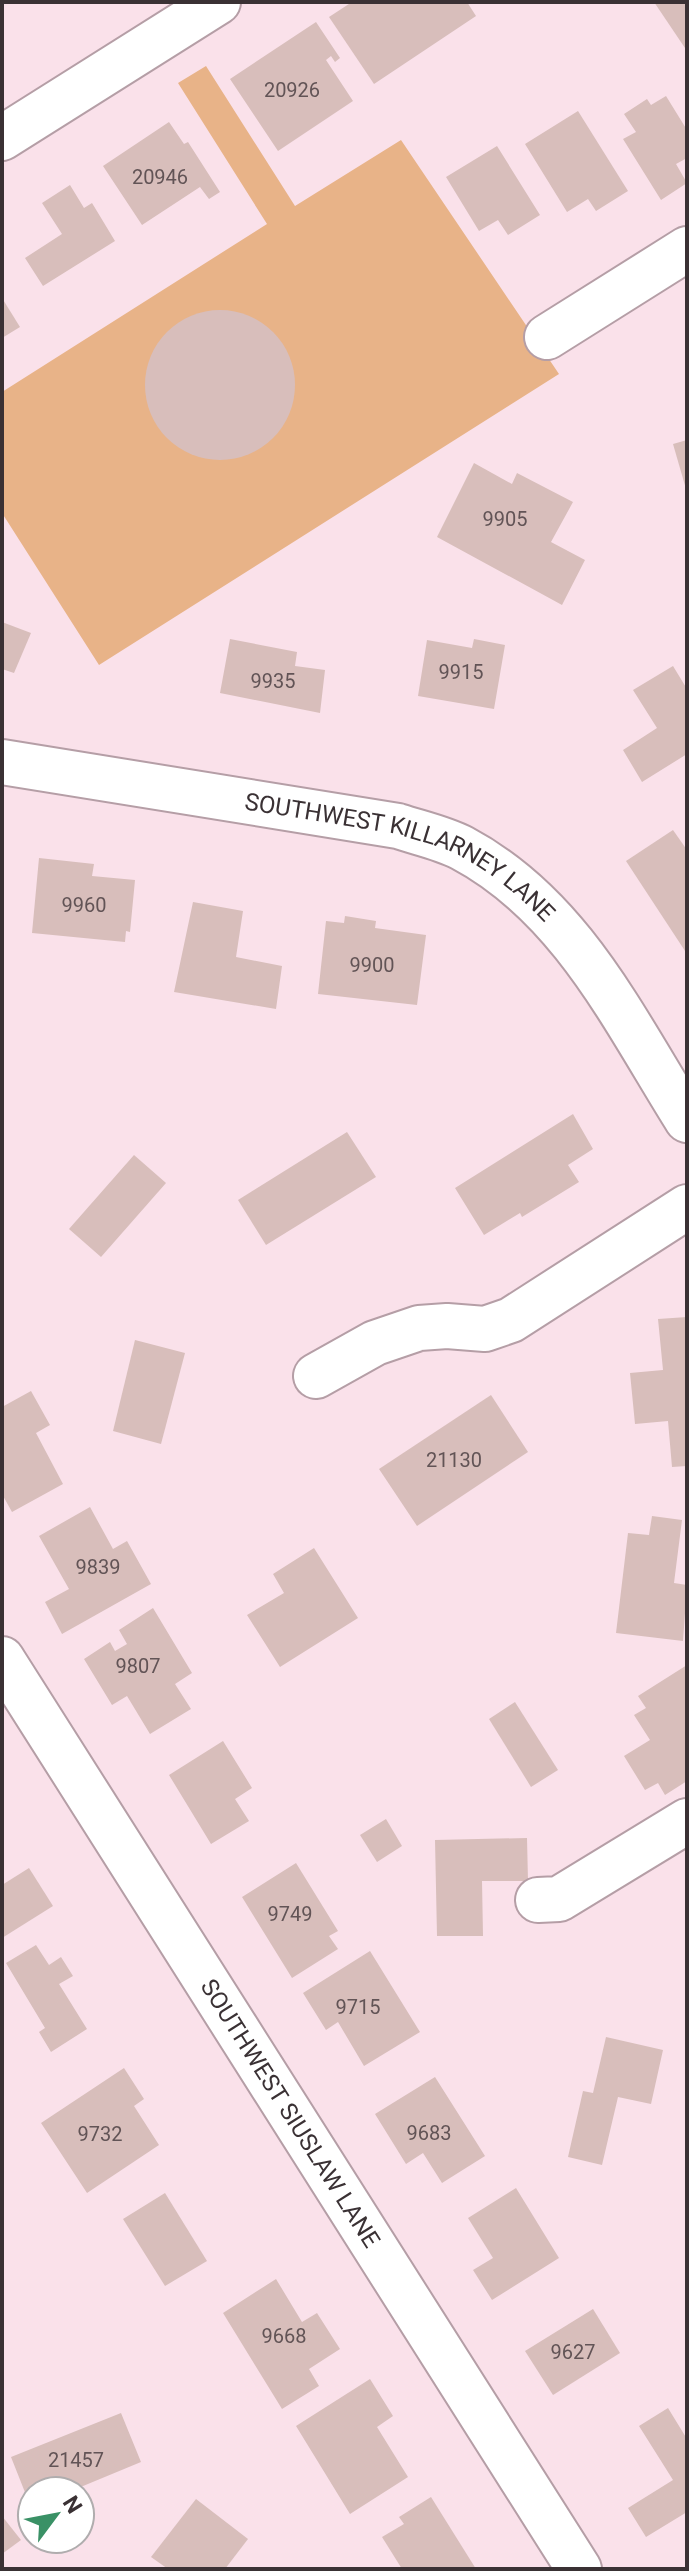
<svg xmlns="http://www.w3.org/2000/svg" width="689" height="2571" font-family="Roboto,sans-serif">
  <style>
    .green { fill: #e8b388 }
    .building { fill: #d8bebb }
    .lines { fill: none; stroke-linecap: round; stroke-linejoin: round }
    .minor-casing { stroke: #b59ea6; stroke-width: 48 }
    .minor { stroke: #fff; stroke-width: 44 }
    .labels { text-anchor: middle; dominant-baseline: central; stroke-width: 6; stroke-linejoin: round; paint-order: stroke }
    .number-label { font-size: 20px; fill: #625456 }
    .street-label { font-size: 24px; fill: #3a3134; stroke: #fff }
  </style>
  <rect width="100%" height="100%" fill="#fae1ea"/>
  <polygon class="green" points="206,66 295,206 401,140 559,374 99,665 2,513 2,392 267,224 178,83"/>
  <g class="building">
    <polygon points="352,2 467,2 476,16 374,84 329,17"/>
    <polygon points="654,2 687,2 687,51"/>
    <polygon points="316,22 340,58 335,62 331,56 326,60 353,101 278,151 230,79"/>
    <polygon points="666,96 687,130 687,158 676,164 687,183 661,200 623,139 636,132 624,114 647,99 651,105"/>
    <polygon points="578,111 628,191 596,211 588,199 567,212 525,144"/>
    <polygon points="169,122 184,144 188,142 220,192 209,199 200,187 142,225 103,166"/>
    <polygon points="497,146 540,215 508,235 498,220 479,231 446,177"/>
    <polygon points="70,185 84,208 92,203 115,241 43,286 25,258 62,234 42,203"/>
    <polygon points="2,298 20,327 2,338"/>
    <circle cx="220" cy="385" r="75"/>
    <polygon points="687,440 687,489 686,489 673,444"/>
    <polygon points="474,463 512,484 517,473 573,502 551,542 585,560 562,605 437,537"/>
    <polygon points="2,622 31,633 14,673 2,669"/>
    <polygon points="230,639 297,652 295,666 325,670 320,713 220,693"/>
    <polygon points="474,639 505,645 494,709 418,696 427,640 472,648"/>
    <polygon points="673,666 687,689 687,754 642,782 623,750 657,728 633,690"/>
    <polygon points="673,830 687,850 687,954 626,861"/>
    <polygon points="39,858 94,864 92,876 135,880 130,932 126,931 125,942 32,933"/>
    <polygon points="193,902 243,911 236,957 282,966 276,1009 174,992"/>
    <polygon points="345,916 376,921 375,928 426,935 417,1005 318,994 326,921 344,923"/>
    <polygon points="573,1114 593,1149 568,1165 579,1182 522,1217 520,1213 484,1235 455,1188"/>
    <polygon points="347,1132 376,1177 266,1245 238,1200"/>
    <polygon points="134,1155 166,1183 101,1257 69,1229"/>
    <polygon points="687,1317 687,1466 672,1467 668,1421 635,1424 630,1373 663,1370 658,1319"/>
    <polygon points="135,1340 185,1353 161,1444 113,1431"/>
    <polygon points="31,1391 50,1425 36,1433 63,1484 12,1512 2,1494 2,1407"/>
    <polygon points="491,1395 528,1452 417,1526 379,1469"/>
    <polygon points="90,1507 113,1549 127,1541 151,1584 62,1634 45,1602 69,1589 39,1536"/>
    <polygon points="652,1516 682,1520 674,1583 687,1585 683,1641 616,1633 628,1533 649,1535"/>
    <polygon points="314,1548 358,1618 280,1667 247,1615 284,1593 273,1574"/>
    <polygon points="153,1608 192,1673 175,1684 191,1709 150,1734 127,1696 112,1705 84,1659 110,1642 115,1651 127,1644 119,1630"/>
    <polygon points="687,1665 687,1781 665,1795 658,1783 645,1790 624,1756 650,1740 634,1715 646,1708 638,1696"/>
    <polygon points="515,1702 558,1770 531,1787 489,1719"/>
    <polygon points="223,1741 252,1788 235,1799 249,1821 211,1844 169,1775"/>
    <polygon points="386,1819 402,1846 377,1862 360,1835"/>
    <polygon points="527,1838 528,1881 482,1881 483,1936 437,1936 435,1840"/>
    <polygon points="296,1863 338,1931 329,1936 338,1949 292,1978 242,1897"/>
    <polygon points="29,1868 53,1906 2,1938 2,1885"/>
    <polygon points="36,1945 49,1965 61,1957 73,1976 59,1984 87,2029 51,2052 39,2032 45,2028 6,1963"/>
    <polygon points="370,1951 420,2032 364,2066 338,2022 326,2030 303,1993"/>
    <polygon points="606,2037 663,2050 651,2104 618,2097 602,2165 568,2157 583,2091 593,2093"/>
    <polygon points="124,2068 144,2099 134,2106 159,2145 87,2193 41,2123"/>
    <polygon points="435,2077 485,2156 442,2183 423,2153 406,2164 375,2114"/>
    <polygon points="516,2188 559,2258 492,2300 473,2270 493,2258 468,2218"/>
    <polygon points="165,2193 207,2261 165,2286 123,2219"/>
    <polygon points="276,2279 302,2322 317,2313 340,2349 309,2369 319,2386 282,2409 223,2313"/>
    <polygon points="593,2309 620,2353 553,2395 525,2351"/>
    <polygon points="370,2379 393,2416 377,2427 408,2477 350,2514 296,2426"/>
    <polygon points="668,2408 687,2439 687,2512 646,2537 628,2508 673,2480 639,2426"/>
    <polygon points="121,2413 141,2462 71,2491 32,2491 32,2510 11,2457"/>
    <polygon points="431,2497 476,2569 402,2569 382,2537 404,2524 399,2517"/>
    <polygon points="196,2499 248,2539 225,2569 168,2569 151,2557"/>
    <polygon points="2,2516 21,2540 2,2554"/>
  </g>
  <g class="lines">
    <defs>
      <g id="minor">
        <polyline points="2,138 218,2"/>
        <polyline points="547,337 687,249"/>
        <path id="s1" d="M2 762 398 826C419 833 443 838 462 848 571 906 624 1020 687 1120"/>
        <polyline points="316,1376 375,1343 419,1328 447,1326 485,1329 511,1320 687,1207"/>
        <path id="s2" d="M2 1659 579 2569"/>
        <polyline points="538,1900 559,1899 687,1821"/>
      </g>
    </defs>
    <use href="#minor" class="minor-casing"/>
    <use href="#minor" class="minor"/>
  </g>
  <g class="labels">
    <g class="number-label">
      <text x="292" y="90">20926</text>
      <text x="160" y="177">20946</text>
      <text x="505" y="519">9905</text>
      <text x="461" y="672">9915</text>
      <text x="273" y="681">9935</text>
      <text x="84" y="905">9960</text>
      <text x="372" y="965">9900</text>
      <text x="454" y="1460">21130</text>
      <text x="98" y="1567">9839</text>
      <text x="138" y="1666">9807</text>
      <text x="290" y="1914">9749</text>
      <text x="358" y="2007">9715</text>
      <text x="429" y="2133">9683</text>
      <text x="100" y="2134">9732</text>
      <text x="284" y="2336">9668</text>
      <text x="573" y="2352">9627</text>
      <text x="76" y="2460">21457</text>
    </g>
    <g class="street-label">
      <text stroke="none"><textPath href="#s1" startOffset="414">SOUTHWEST KILLARNEY LANE</textPath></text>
      <text stroke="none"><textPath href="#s2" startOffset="538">SOUTHWEST SIUSLAW LANE</textPath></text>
    </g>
  </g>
  <rect width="689" height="2571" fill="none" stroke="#3a3134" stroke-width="8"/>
  <g transform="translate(56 2515) rotate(58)"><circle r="38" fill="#ffffff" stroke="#b0adae" stroke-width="2"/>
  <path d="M0-6L14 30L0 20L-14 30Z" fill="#3a9166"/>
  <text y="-12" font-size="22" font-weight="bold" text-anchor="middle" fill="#3a3134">N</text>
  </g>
</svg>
